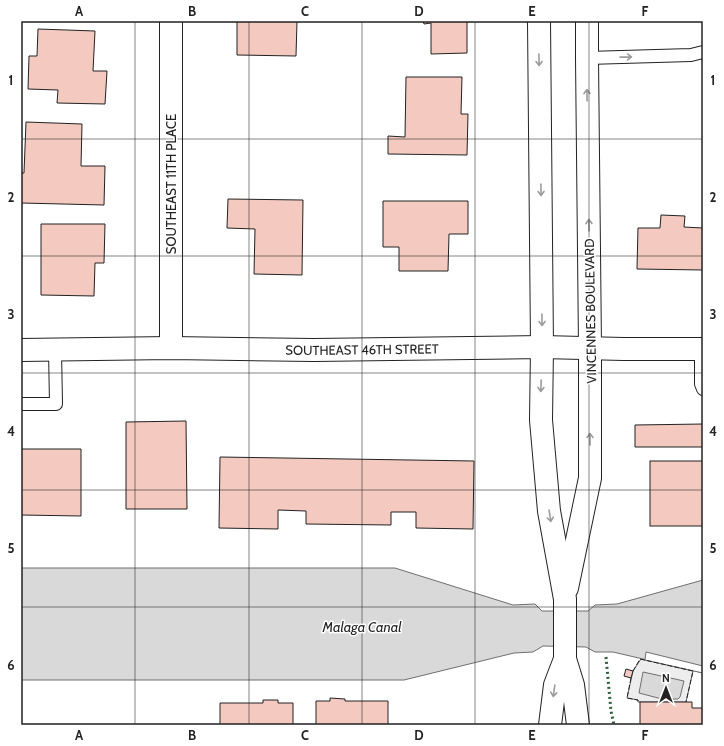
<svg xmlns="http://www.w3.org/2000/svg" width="724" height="746" font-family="Cabin,sans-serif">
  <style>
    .parking { fill: #ededed; stroke: #6f6f6f }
    .water { fill: #d9d9d9; stroke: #6f6f6f }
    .pier { fill: #fff; stroke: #6f6f6f }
    .building { fill: #f3c9c0; stroke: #222 }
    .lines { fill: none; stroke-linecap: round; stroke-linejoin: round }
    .service-casing { stroke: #222; stroke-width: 14 }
    .minor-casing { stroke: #222; stroke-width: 24 }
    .tertiary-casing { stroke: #222; stroke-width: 24 }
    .service { stroke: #fff; stroke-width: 12 }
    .minor { stroke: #fff; stroke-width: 22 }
    .tertiary { stroke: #fff; stroke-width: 22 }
    .hedge { stroke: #2f5e38; stroke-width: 3; stroke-dasharray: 2 3; stroke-linecap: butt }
    .fence { stroke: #222; stroke-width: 1; stroke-dasharray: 5 2; stroke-linecap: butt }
    .oneway { stroke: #9c9c9c }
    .grid { fill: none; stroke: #222; stroke-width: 1; stroke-opacity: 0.55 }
    .labels { text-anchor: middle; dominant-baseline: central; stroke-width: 3; stroke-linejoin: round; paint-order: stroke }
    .street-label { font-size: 13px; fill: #222; stroke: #fff }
    .water-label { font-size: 14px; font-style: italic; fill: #222; stroke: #fff }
    .neatline { fill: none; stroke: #222; stroke-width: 1.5 }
    .grid-label { font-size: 13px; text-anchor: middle; font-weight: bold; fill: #222 }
  </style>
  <rect width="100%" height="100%" fill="#fff"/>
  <polygon class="parking" points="641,659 693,671 686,702 638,702 638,700 627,698 633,671"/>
  <g class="water">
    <polygon points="21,568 395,568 513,605 535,604 542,611 588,611 595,605 617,604 703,580 703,673 613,652 595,652 586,647 543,646 533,652 514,653 404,680 21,680"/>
    <polygon points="643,672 684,681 680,697 678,699 662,699 639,693"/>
  </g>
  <polygon class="pier" points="646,652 703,666 703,673 645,660"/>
  <g class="building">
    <polygon points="237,21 297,21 296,56 237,55"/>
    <polygon points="423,21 467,21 467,53 431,54 431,23 424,24"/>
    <polygon points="38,29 95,31 93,71 107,71 105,104 57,103 58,90 28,89 29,56 37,56"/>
    <polygon points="406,77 462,77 461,114 468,114 467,155 388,154 388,136 405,137"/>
    <polygon points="26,122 82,124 81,166 105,166 104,205 21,203 21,173 24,173"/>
    <polygon points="228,199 303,200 302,275 254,274 255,229 227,228"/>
    <polygon points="383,201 468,201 468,234 449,234 448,271 399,271 399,247 383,247"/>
    <polygon points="661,215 685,216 684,227 703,228 703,270 637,269 638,228 660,228"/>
    <polygon points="41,224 105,224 104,263 95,263 94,296 41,295"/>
    <polygon points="186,421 187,509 126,509 126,422"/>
    <polygon points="703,424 703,447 635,447 635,425"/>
    <polygon points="21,449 81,449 81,516 21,515"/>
    <polygon points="220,457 474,461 473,529 416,528 416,512 391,512 391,525 306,524 306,511 278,510 278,529 219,528"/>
    <rect x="650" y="461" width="53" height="65"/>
    <polygon points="626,669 633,671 631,678 624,676"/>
    <polygon points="330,698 345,699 345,701 388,701 388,725 316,725 316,701 330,701"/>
    <polygon points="263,700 278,700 278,703 293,703 293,725 220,725 220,703 263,703"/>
    <polygon points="640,702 692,702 692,708 703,708 703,725 640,725"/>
  </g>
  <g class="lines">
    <defs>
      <g id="service">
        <polyline points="587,58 691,55 703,52"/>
        <polyline points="701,349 701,384 703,389"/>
        <polyline points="21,404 56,404 55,350"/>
      </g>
      <g id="minor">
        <polyline points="171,21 171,348"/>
        <path id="s1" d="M21 350 171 348 314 350 542 347 624 349H703"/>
      </g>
      <g id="tertiary">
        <polyline points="539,21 542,347 541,420 549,511 565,599 565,659 573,685 578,725"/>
        <polyline points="567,588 590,478 590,348 587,58 587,21"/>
        <polyline points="550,725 555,685 565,659"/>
      </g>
    </defs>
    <use href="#service" class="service-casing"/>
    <use href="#minor" class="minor-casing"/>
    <use href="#tertiary" class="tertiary-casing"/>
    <use href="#service" class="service"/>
    <use href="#minor" class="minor"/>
    <use href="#tertiary" class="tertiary"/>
    <polyline class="hedge" points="606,657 611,711 614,725"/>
    <g class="fence">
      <polyline points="633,671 640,659 693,671 686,702"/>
      <polyline points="631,678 627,698 638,700 638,702 640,702"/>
    </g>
  </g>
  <defs><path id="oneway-shaft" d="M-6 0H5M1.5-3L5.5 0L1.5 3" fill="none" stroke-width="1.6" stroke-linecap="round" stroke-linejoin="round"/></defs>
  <g class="oneway">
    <use href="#oneway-shaft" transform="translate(626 57) rotate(-1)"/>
    <use href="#oneway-shaft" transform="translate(539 60) rotate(89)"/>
    <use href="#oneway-shaft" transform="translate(587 95) rotate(-91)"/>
    <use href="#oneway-shaft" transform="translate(541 190) rotate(89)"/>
    <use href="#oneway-shaft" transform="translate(589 225) rotate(-91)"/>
    <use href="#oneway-shaft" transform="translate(542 320) rotate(89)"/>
    <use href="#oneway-shaft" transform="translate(541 386) rotate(92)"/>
    <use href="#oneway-shaft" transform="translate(590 439) rotate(-90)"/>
    <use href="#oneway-shaft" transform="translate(550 516) rotate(81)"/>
    <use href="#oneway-shaft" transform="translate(554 691) rotate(98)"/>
  </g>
  <path class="grid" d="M135 21V725M249 21V725M362 21V725M475 21V725M589 21V725M21 139H703M21 256H703M21 373H703M21 490H703M21 607H703"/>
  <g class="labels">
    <g class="street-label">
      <text transform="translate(171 184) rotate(-90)">SOUTHEAST 11TH PLACE</text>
      <text transform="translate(590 311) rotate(-91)">VINCENNES BOULEVARD</text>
      <text stroke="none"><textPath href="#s1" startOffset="341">SOUTHEAST 46TH STREET</textPath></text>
    </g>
    <g class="water-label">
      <text x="362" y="627">Malaga Canal</text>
    </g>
  </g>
  <rect width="724" height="746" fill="none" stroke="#ffffff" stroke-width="44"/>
  <g transform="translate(666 688)" stroke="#ffffff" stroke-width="3" paint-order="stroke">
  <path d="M0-3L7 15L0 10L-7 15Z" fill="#222222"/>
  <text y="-6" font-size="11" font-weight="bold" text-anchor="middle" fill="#222222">N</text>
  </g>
  <rect x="22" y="22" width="680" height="702" class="neatline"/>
  <g class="grid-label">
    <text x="79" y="16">A</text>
    <text x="192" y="16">B</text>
    <text x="305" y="16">C</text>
    <text x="419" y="16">D</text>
    <text x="532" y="16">E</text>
    <text x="645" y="16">F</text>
    <text x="11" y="85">1</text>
    <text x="713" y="85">1</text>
    <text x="11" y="202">2</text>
    <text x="713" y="202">2</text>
    <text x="11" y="319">3</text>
    <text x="713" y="319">3</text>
    <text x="11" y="436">4</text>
    <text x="713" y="436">4</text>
    <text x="11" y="553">5</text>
    <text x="713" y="553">5</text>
    <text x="11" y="670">6</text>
    <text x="713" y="670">6</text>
    <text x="79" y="740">A</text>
    <text x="192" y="740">B</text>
    <text x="305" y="740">C</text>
    <text x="419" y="740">D</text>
    <text x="532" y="740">E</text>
    <text x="645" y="740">F</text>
  </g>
</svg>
